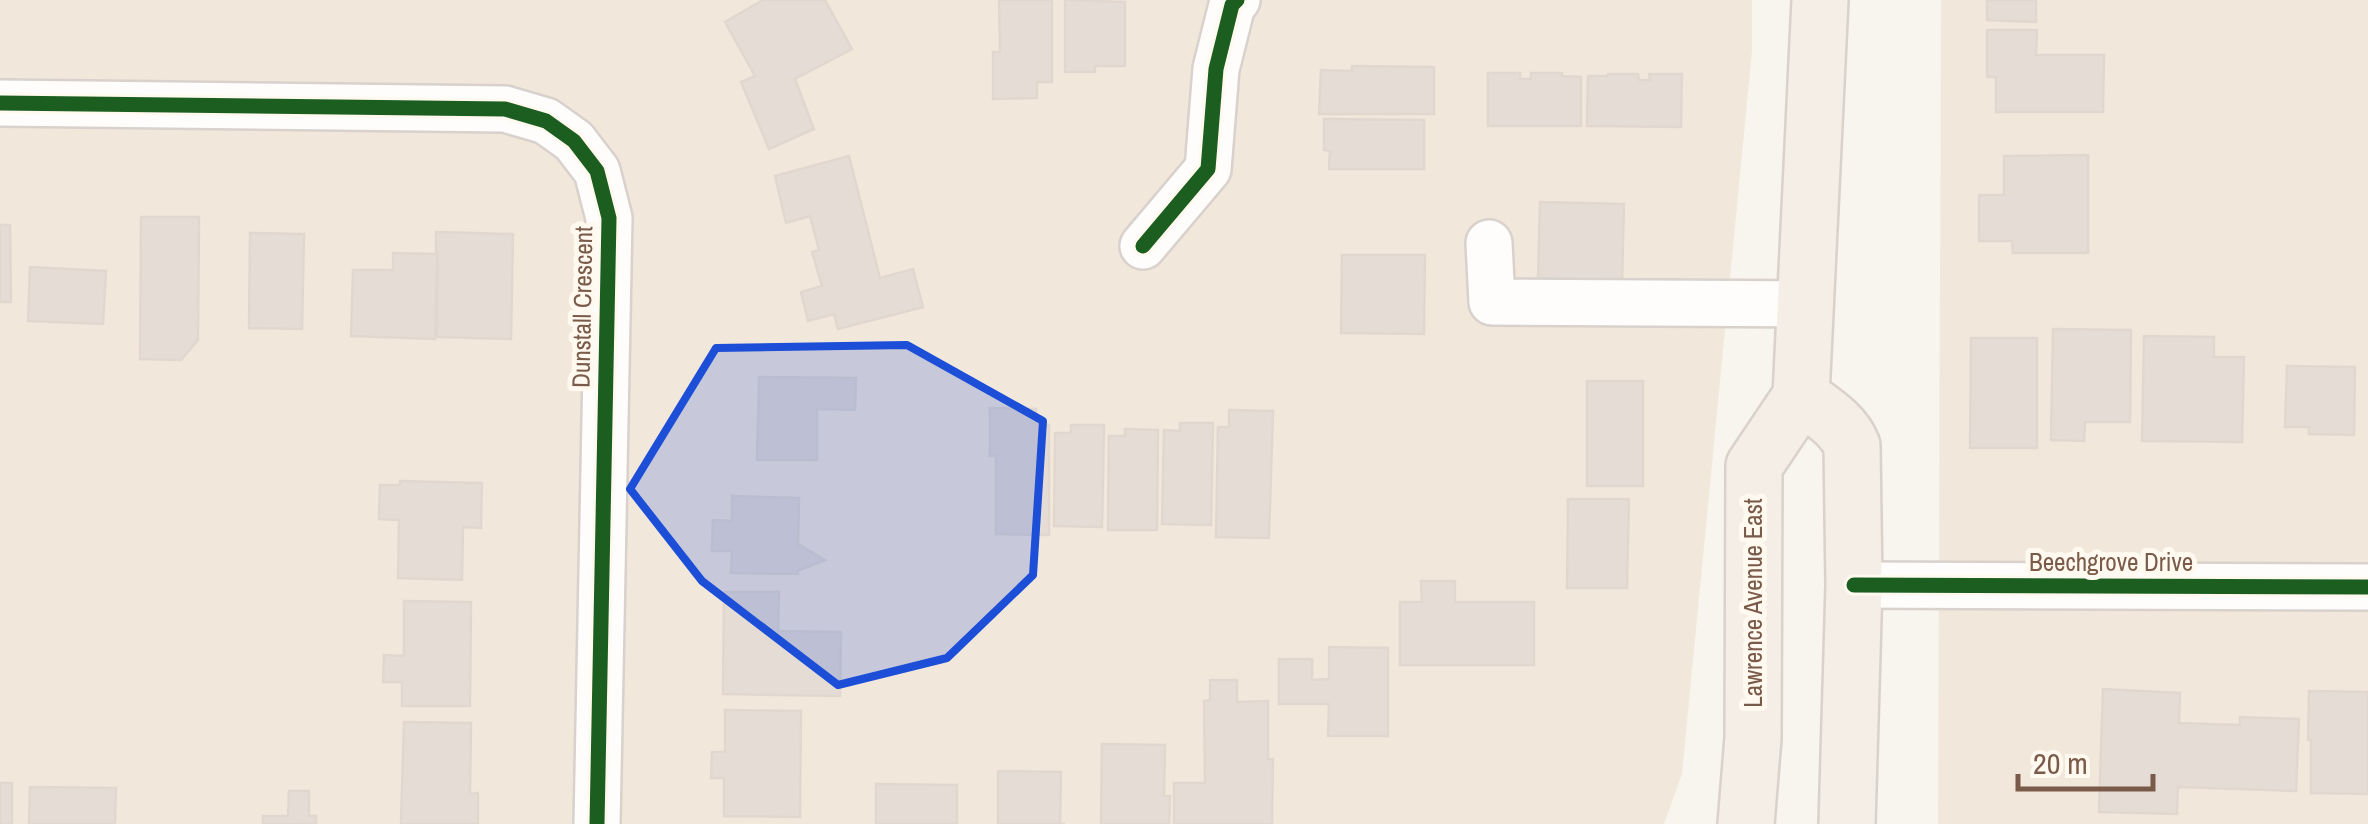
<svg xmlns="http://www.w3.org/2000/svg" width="2368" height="824" font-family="'Archivo Narrow',sans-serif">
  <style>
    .residential { fill: #f2e7db }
    .building { fill: #e5ddd5; stroke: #e2d7cf; stroke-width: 2.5 }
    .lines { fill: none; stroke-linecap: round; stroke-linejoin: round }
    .minor-casing { stroke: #d8d1cc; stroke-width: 50 }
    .major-casing { stroke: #dad1ca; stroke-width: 60 }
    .minor { stroke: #fefdfc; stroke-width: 45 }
    .major { stroke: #f4eee6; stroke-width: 55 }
    .cycleway-casing { stroke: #fff9f0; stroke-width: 21 }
    .cycleway { stroke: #1b5e20; stroke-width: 15 }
    .marked { fill: #1d4ed8; fill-opacity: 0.2; stroke: #1d4ed8; stroke-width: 8; stroke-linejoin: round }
    .labels { text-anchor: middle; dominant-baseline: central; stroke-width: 10; stroke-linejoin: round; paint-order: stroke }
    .street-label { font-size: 25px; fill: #7a5b4a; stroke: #fff9f0 }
  </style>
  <rect width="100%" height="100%" fill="#f8f4ee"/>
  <g class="residential">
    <polygon points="0,0 1752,0 1752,51 1682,774 1664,824 0,824"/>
    <polygon points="1941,0 2368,0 2368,824 1938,824"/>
  </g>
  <g class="building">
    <polygon points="763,0 825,0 852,49 795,79 814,129 769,149 741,82 755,76 725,22"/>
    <polygon points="999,0 1052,0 1052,82 1037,82 1037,98 993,99 993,52 1000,52"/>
    <polygon points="1065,0 1125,2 1125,66 1095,66 1095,72 1065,72"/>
    <polygon points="1987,0 2036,0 2036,22 1987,20"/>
    <polygon points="1987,30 2037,30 2036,55 2104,55 2103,112 1996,112 1996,77 1987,77"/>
    <polygon points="1352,66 1434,67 1434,114 1319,114 1321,70 1352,71"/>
    <polygon points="1488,73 1520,73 1520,79 1531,79 1531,73 1562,73 1562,76 1581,77 1581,126 1488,126"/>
    <polygon points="1608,74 1638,74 1639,80 1650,80 1649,74 1682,74 1681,127 1587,126 1588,76 1607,76"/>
    <polygon points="1324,119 1424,120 1424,169 1329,169 1330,151 1324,150"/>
    <polygon points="2088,155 2088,253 2013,253 2012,241 1979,241 1979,195 2004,195 2004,156"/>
    <polygon points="849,156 880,278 913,269 923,307 838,329 834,314 808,321 801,292 822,286 812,252 819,250 810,216 786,223 775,176"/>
    <polygon points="1540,202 1624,204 1622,283 1538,281"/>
    <polygon points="141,217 199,217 198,340 181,360 140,359"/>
    <polygon points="0,225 10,225 11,302 0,302"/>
    <polygon points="436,232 513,234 511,339 437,337 438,253 436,252"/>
    <polygon points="250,233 304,234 302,329 249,328"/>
    <polygon points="393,253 437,254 435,339 351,336 353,270 393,270"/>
    <polygon points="1342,255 1425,255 1424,334 1341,333"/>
    <polygon points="30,267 106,271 103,324 28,321"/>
    <polygon points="2053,329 2131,330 2130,422 2085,422 2084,441 2051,440"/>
    <polygon points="2144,336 2214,337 2214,357 2244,357 2242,442 2142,441"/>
    <polygon points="1971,338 2037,338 2037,448 1970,448"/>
    <polygon points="2287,366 2355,367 2354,435 2309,434 2309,427 2285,427"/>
    <polygon points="759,377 856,378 855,410 817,409 817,460 757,460"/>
    <rect x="1587" y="381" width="56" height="105"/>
    <polygon points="990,408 1036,409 1036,424 1049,425 1049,535 996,534 996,456 990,456"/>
    <polygon points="1229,410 1273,411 1269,538 1216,537 1218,427 1229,427"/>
    <polygon points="1180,423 1213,423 1211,525 1162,524 1164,430 1180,431"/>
    <polygon points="1071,425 1104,425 1102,527 1054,526 1055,433 1071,433"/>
    <polygon points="1125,429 1158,430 1157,530 1108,530 1109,436 1125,436"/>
    <polygon points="400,481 482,483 481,528 463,527 462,580 398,578 399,520 379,519 380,485 400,485"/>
    <polygon points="732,496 799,498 798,544 825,560 797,571 798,574 731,573 732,551 712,551 713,520 732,521"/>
    <polygon points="1568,499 1629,499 1627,588 1567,588"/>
    <polygon points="1421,581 1455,581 1455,602 1534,602 1534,665 1400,665 1400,602 1422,602"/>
    <polygon points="724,592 779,592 778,631 841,632 840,696 723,694"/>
    <polygon points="404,601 471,602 470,706 402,706 402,682 383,682 384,655 404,656"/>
    <polygon points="1329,647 1388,648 1388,736 1328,736 1329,704 1279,704 1279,659 1312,659 1312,680 1329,679"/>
    <polygon points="1210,680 1237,680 1237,702 1268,701 1268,759 1273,759 1272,824 1174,824 1174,783 1205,783 1204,701 1210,700"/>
    <polygon points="2103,689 2180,693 2179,723 2240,725 2240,717 2299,719 2296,791 2178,787 2177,814 2099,812"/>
    <polygon points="2309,691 2368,692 2368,794 2311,793 2311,740 2308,740"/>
    <polygon points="725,710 801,711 800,817 724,816 724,778 711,778 712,752 725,752"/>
    <polygon points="404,722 471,723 470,794 478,793 478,824 401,824"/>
    <polygon points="1102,744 1165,745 1164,796 1170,796 1169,824 1101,824"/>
    <polygon points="998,771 1061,772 1060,824 1065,824 998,824"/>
    <rect x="0" y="783" width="12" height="41"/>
    <polygon points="876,784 957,785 957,824 876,824"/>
    <polygon points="30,787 116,788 115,824 29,824"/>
    <polygon points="289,791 309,791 309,816 316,816 316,824 263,824 263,816 288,816"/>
  </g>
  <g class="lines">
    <defs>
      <g id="minor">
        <polyline points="0,103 505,109 546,121 574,141 597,171 609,218 597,824"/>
        <polyline points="1489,243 1492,302 1805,304"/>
        <polyline points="1143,246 1208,169 1216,69 1232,5 1237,0"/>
        <polyline points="1854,585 2368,587"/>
      </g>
      <g id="major">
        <path d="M1801 396C1820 411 1843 423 1852 446L1854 585 1847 824"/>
        <polyline points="1746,824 1753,738 1754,466 1801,396 1820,0"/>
      </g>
    </defs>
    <use href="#minor" class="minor-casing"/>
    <use href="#major" class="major-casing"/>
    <use href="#minor" class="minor"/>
    <use href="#major" class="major"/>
    <defs>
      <g id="cycleway">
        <polyline points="0,103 505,109 546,121 574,141 597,171 609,218 597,824"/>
        <polyline points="1143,246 1208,169 1216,69 1232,5 1237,0"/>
        <polyline points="1854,585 2368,587"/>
      </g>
    </defs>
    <use href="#cycleway" class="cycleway-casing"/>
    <use href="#cycleway" class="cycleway"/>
  </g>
  <path class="marked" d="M907 345 1043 421 1033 575 947 658 838 685 702 581 630 489 716 348Z"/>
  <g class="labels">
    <g class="street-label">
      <text transform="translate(582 307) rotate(-89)">Dunstall Crescent</text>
      <text x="2111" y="562">Beechgrove Drive</text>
      <text transform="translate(1753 603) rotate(-90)">Lawrence Avenue East</text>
    </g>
  </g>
  <path d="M2018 774v15h135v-15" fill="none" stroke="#7a5b4a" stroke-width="5"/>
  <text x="2033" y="774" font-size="30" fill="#7a5b4a" stroke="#fff9f0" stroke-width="8" paint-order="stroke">20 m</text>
</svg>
